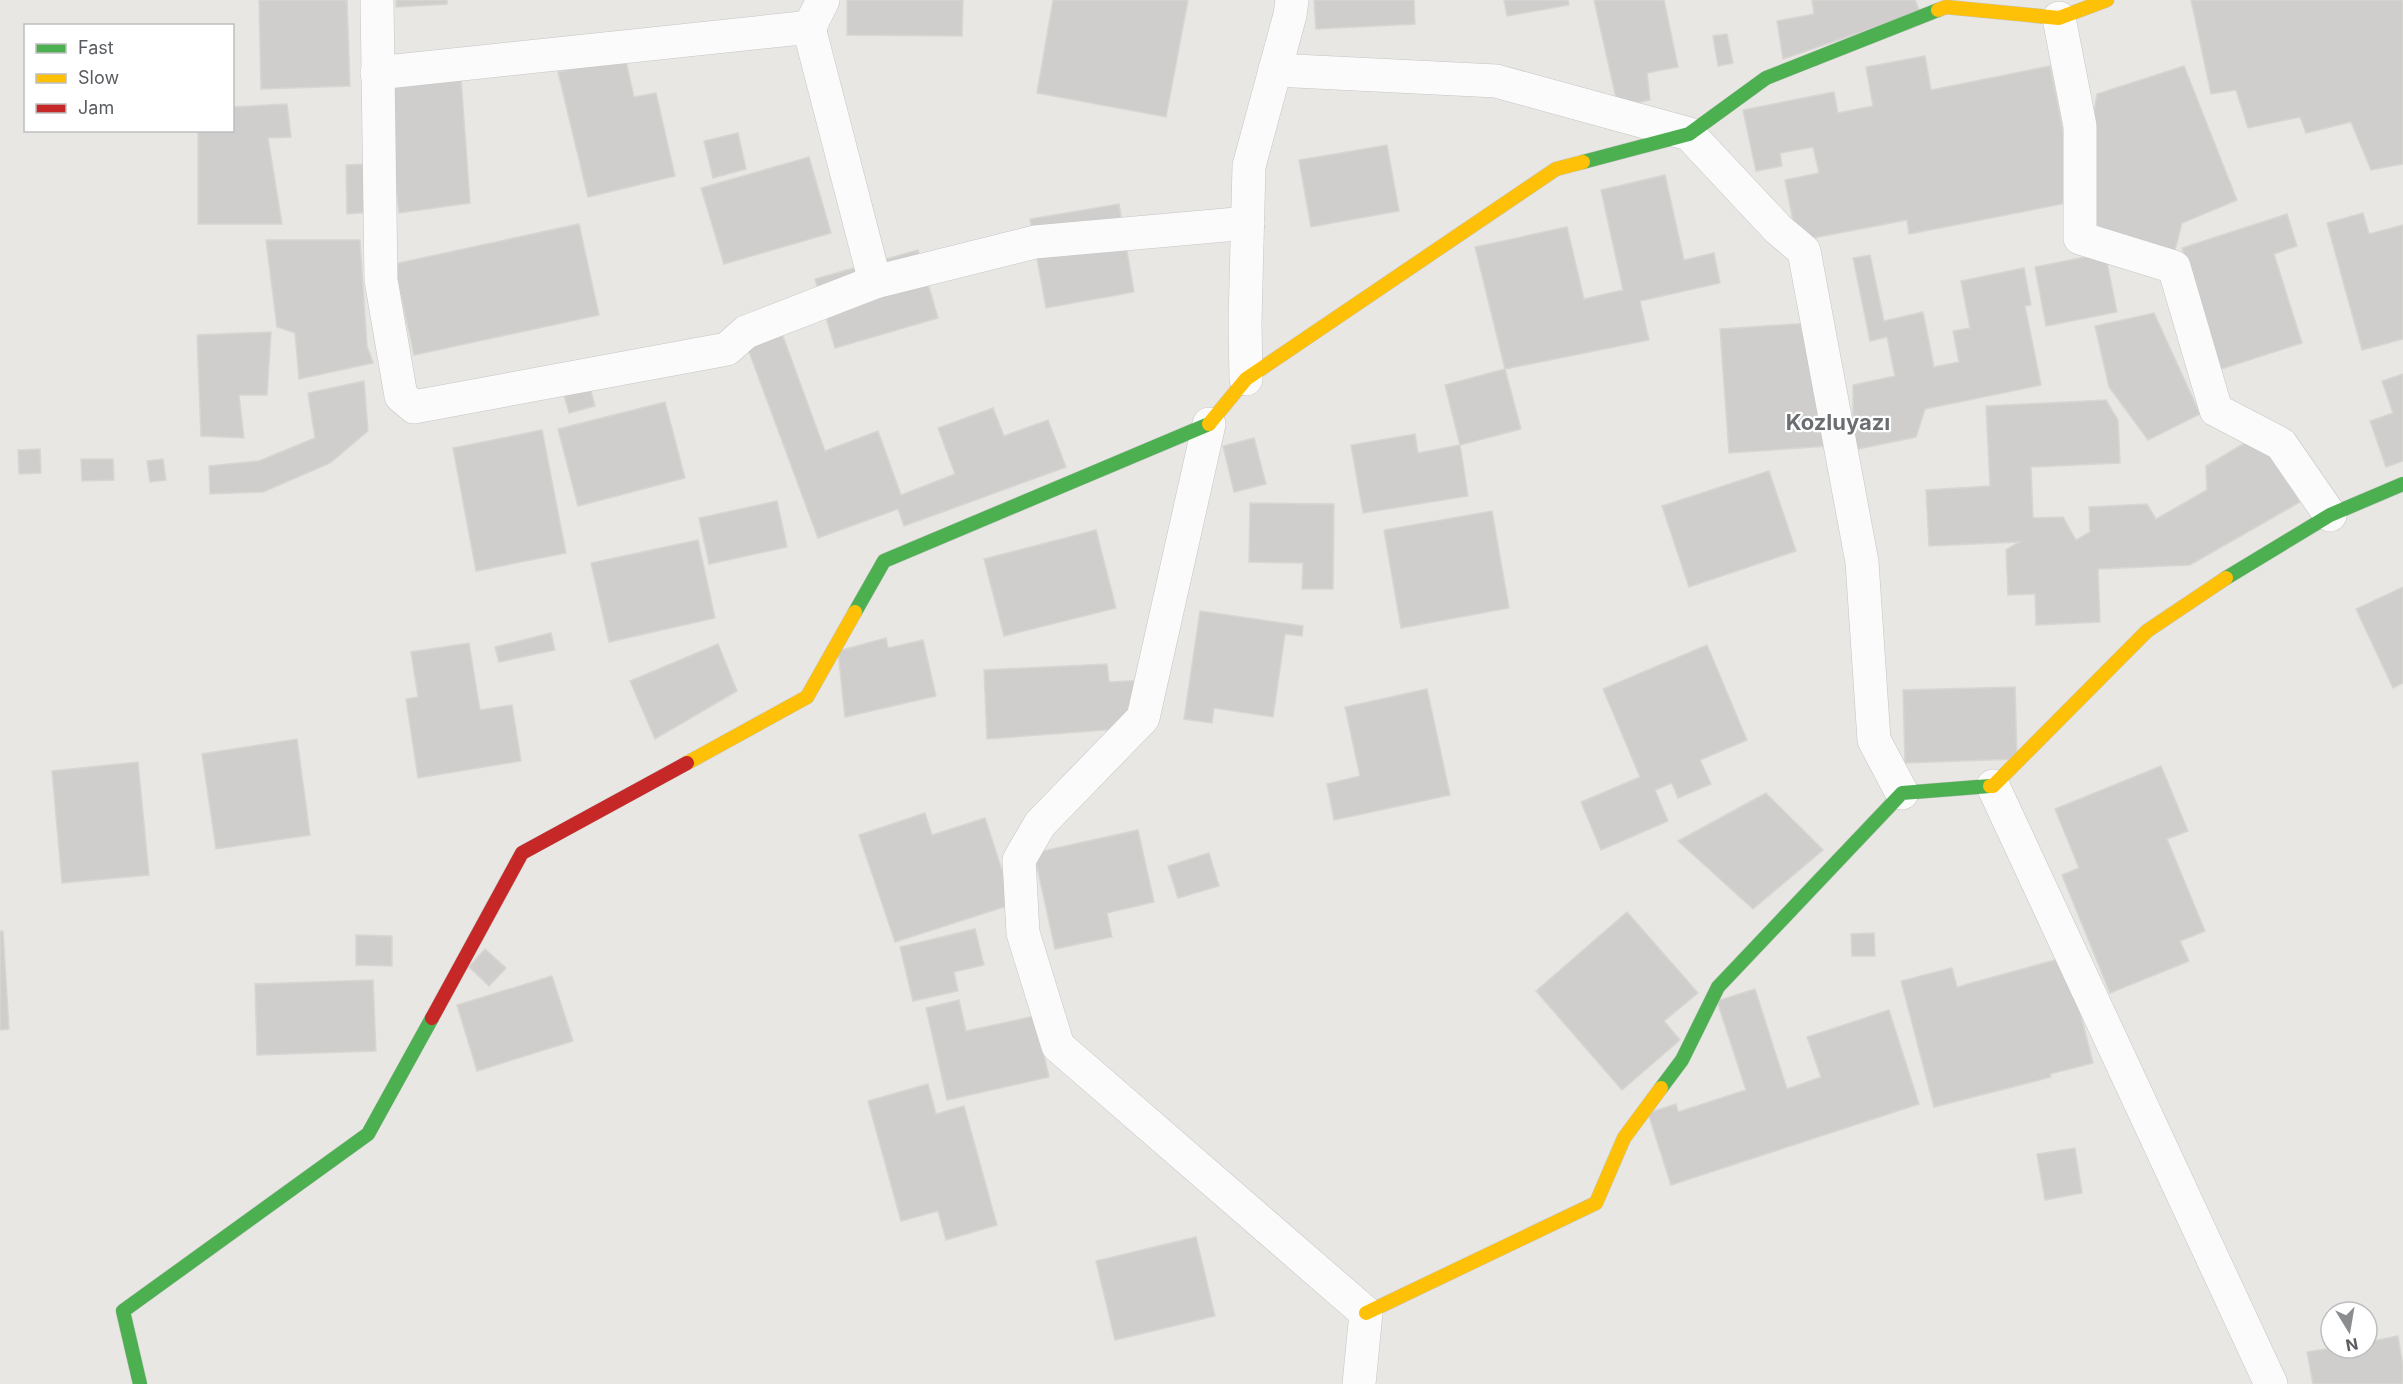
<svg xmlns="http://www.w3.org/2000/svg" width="2403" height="1384" font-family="Inter,sans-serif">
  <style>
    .building { fill: #cfcecc; stroke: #d8d6d2; stroke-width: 1.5 }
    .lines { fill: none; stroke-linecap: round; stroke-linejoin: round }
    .street-casing { stroke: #c5c5c5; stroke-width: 34 }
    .fast-casing { stroke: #c5c5c5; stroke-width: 15 }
    .slow-casing { stroke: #c5c5c5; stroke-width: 15 }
    .jam-casing { stroke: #c5c5c5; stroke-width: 15 }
    .street { stroke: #fcfbfb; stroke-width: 33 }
    .fast { stroke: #4caf50; stroke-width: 14 }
    .slow { stroke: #ffc107; stroke-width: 14 }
    .jam { stroke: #c62828; stroke-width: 14 }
    .labels { text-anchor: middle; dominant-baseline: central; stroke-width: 4.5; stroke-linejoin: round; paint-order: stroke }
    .quarter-label { font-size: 22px; font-weight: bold; fill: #6a6e72; stroke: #fff }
  </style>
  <rect width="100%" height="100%" fill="#e8e7e3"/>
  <g class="building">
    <polygon points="259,0 347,0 350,86 261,89"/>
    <polygon points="396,0 447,0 447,4 396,7"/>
    <polygon points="847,0 963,0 962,36 847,35"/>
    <polygon points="1053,0 1188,0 1166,117 1037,93"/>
    <polygon points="1314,0 1414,0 1415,24 1316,29"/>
    <polygon points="1504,0 1568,0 1569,5 1507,16"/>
    <polygon points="1594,0 1664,0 1678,67 1647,73 1650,100 1618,107"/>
    <polygon points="1812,0 1915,0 1920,12 1783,59 1777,21 1814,14"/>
    <polygon points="2191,0 2403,0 2403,164 2371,170 2351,122 2306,133 2300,117 2248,128 2236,90 2211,94"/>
    <polygon points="1727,34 1733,63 1718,66 1713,36"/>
    <polygon points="1925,56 1931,90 2050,66 2077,201 1909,234 1907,220 1797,241 1785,180 1819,173 1813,147 1780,153 1782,166 1756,171 1743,110 1834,92 1838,113 1873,106 1866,67"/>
    <polygon points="625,57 634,97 656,93 675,176 588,197 558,72"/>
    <polygon points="2184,66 2237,200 2182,223 2175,250 2083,234 2083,176 2097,94"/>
    <polygon points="461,78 470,203 399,213 384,85"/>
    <polygon points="287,104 291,137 268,138 282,224 198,224 198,130 232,130 232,107"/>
    <polygon points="738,133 746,169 713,178 704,141"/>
    <polygon points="1387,145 1399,211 1311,227 1299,160"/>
    <polygon points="809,157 831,233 724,264 701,188"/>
    <polygon points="369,164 371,212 347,214 346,165"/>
    <polygon points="1665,175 1684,260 1714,253 1720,283 1640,301 1649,340 1505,369 1475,247 1567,227 1584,299 1623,290 1601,190"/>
    <polygon points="1119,204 1134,292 1046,308 1030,219"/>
    <polygon points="2363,213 2369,234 2403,225 2403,339 2362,350 2327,223"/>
    <polygon points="2287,214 2297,246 2274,254 2302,343 2221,369 2182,248"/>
    <polygon points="579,224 599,315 414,355 394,264"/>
    <polygon points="266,240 360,240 367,346 373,363 299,379 295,333 277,327"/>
    <polygon points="918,250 938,318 835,348 815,279"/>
    <polygon points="2105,253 2117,312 2046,326 2035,267"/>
    <polygon points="1870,255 1884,321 1923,312 1934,367 1959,362 1953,331 1970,328 1961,281 2024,268 2031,305 2025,306 2041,385 1925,409 1916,437 1853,450 1853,385 1895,376 1887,337 1870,341 1853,258"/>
    <polygon points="2154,313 2200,414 2148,440 2109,387 2095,326"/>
    <polygon points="1810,323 1828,446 1729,453 1720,329"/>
    <polygon points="780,328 825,451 878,431 901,495 955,474 938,428 993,408 1004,436 1048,420 1066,467 904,526 898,509 818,538 745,341"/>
    <polygon points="271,332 267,395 239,395 244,438 201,436 197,335"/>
    <polygon points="583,362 595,406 569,413 557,369"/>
    <polygon points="1505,369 1521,429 1460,445 1445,385"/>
    <polygon points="2403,374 2403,461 2386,467 2370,421 2393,413 2382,381"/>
    <polygon points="364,381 368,431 330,463 263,492 210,494 209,466 259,461 315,438 308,393"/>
    <polygon points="2106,400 2118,420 2120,463 2031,467 2033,518 2063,517 2076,540 2090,532 2089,507 2147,504 2156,519 2207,490 2206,466 2243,444 2266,443 2300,502 2190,565 2098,569 2100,622 2036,625 2035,594 2008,595 2006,550 2019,542 1929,546 1926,490 1990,486 1986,406"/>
    <polygon points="665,402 685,478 578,506 558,429"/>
    <polygon points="542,430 566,553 476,571 453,448"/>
    <polygon points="1415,434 1418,453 1460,445 1468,496 1363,513 1351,445"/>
    <polygon points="1254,438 1266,484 1234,492 1223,446"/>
    <polygon points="40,449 41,473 19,474 18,450"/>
    <polygon points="81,459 113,459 114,480 82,481"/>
    <polygon points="163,459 166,480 150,482 147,461"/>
    <polygon points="1769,471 1796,551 1689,587 1662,506"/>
    <polygon points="777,501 787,547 709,564 699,518"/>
    <polygon points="1250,503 1334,504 1333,589 1302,589 1303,563 1249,562"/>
    <polygon points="1492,511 1509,608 1401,628 1384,530"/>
    <polygon points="1096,530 1116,608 1004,636 984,559"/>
    <polygon points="698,540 715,618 609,642 591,563"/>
    <polygon points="2403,587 2403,683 2393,688 2356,609"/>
    <polygon points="1200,611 1303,626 1302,636 1285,634 1273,717 1214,708 1212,723 1184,719"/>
    <polygon points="551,633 555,650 499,662 495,647"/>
    <polygon points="886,638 888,648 923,640 936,696 845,717 838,651"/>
    <polygon points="469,643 480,710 512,705 521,761 418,778 406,699 418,697 411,652"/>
    <polygon points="718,644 737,691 655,739 630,681"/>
    <polygon points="1707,645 1747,740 1700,760 1711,784 1678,798 1672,783 1655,790 1668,821 1601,850 1581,802 1640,777 1603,689"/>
    <polygon points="1107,664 1109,682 1149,680 1118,729 987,739 984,670"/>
    <polygon points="2015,687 2017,759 1905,763 1903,690"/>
    <polygon points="1427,689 1450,795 1334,820 1327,784 1360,776 1345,707"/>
    <polygon points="297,739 310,835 216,849 202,754"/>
    <polygon points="138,762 149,875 62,883 52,771"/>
    <polygon points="2161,766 2188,831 2167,839 2205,931 2180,941 2189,961 2110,993 2062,875 2079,868 2055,809"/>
    <polygon points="1766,793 1823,850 1753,909 1678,841"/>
    <polygon points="925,813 932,835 985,818 1013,904 895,942 859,835"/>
    <polygon points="1138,830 1154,902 1107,913 1112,937 1055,949 1034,853"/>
    <polygon points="1209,853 1219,886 1178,898 1168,866"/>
    <polygon points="1627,912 1698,993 1664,1021 1680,1040 1622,1090 1536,991"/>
    <polygon points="975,929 984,965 954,972 958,991 913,1001 900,947"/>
    <polygon points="0,931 3,931 9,1029 0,1030"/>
    <polygon points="1874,933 1875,956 1852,956 1851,934"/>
    <polygon points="356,935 392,936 392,966 356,965"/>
    <polygon points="485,949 506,968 489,986 469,967"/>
    <polygon points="2066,957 2093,1063 2050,1074 2051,1077 1934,1107 1901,981 1952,968 1957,987"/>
    <polygon points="552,976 573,1041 477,1071 457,1005"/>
    <polygon points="373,980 376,1051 257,1055 255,984"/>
    <polygon points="1755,989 1787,1089 1821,1077 1807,1037 1889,1010 1919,1104 1671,1185 1648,1113 1676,1104 1678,1112 1746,1090 1717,1001"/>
    <polygon points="959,1000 966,1031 1035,1016 1049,1077 947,1100 926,1008"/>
    <polygon points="928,1084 936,1114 964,1106 997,1225 946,1240 938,1211 901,1221 868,1101"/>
    <polygon points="2075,1148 2082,1193 2045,1200 2037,1154"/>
    <polygon points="1196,1237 1215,1316 1115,1340 1096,1261"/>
    <polygon points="2398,1336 2403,1366 2403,1384 2313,1384 2307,1352 2331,1348 2367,1348 2367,1342"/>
  </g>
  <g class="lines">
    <defs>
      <g id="street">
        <polyline points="377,0 381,280 401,396 414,407 727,349 746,332 875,282 1035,242 1248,223"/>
        <polyline points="823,0 809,28 875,282"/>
        <polyline points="2059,18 2080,126 2080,238 2174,267 2216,410 2281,444 2330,515"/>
        <polyline points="1275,70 1496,81 1689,134 1778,229 1804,251 1862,562 1874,740 1902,793"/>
        <polyline points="377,73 811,27"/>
        <polyline points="1246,379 1245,322 1249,166 1290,15 1292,0"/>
        <polyline points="1209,424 1143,718 1040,824 1019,860 1023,933 1058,1046 1366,1313 1359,1384"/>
        <polyline points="1993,786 2271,1384"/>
      </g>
      <g id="fast">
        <polyline points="1583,162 1689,134 1766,78 1938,10"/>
        <polyline points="2226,578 2330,515 2403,484"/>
        <polyline points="855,612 884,561 1209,424"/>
        <polyline points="1661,1088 1682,1060 1718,987 1902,793 1990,786"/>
        <polyline points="140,1384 123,1311 368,1134 432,1018"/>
      </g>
      <g id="slow">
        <polyline points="1938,10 1946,7 2059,18 2107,0"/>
        <polyline points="1209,424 1246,379 1556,169 1583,162"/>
        <polyline points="687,763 807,697 855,612"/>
        <polyline points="1990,786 1993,786 2147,631 2226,578"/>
        <polyline points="1366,1313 1596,1203 1624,1138 1661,1088"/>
      </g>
      <polyline id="jam" points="432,1018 522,853 687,763"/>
    </defs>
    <use href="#street" class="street-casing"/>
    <use href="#fast" class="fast-casing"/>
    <use href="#slow" class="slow-casing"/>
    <use href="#jam" class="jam-casing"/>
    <use href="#street" class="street"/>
    <use href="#fast" class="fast"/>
    <use href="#slow" class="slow"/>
    <use href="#jam" class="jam"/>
  </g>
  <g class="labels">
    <g class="quarter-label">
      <text x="1838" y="422">Kozluyazı</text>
    </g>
  </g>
  <rect x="24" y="24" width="210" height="108" fill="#ffffff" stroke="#bdbebf" stroke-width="1.5"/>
  <rect x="36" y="44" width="30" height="9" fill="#4caf50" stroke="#bdbebf" stroke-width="1.5"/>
  <text x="78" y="54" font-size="18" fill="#595c60">Fast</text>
  <rect x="36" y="74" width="30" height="9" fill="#ffc107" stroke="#bdbebf" stroke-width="1.5"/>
  <text x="78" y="84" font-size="18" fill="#595c60">Slow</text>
  <rect x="36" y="104" width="30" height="9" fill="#c62828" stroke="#bdbebf" stroke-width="1.5"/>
  <text x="78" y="114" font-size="18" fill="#595c60">Jam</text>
  <g transform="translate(2349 1330) rotate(169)"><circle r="28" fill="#ffffff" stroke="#bdbebf" stroke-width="1.5"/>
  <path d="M0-4.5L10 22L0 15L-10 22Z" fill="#8b8d8e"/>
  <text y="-9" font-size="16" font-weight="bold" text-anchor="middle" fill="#595c60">N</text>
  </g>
</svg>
